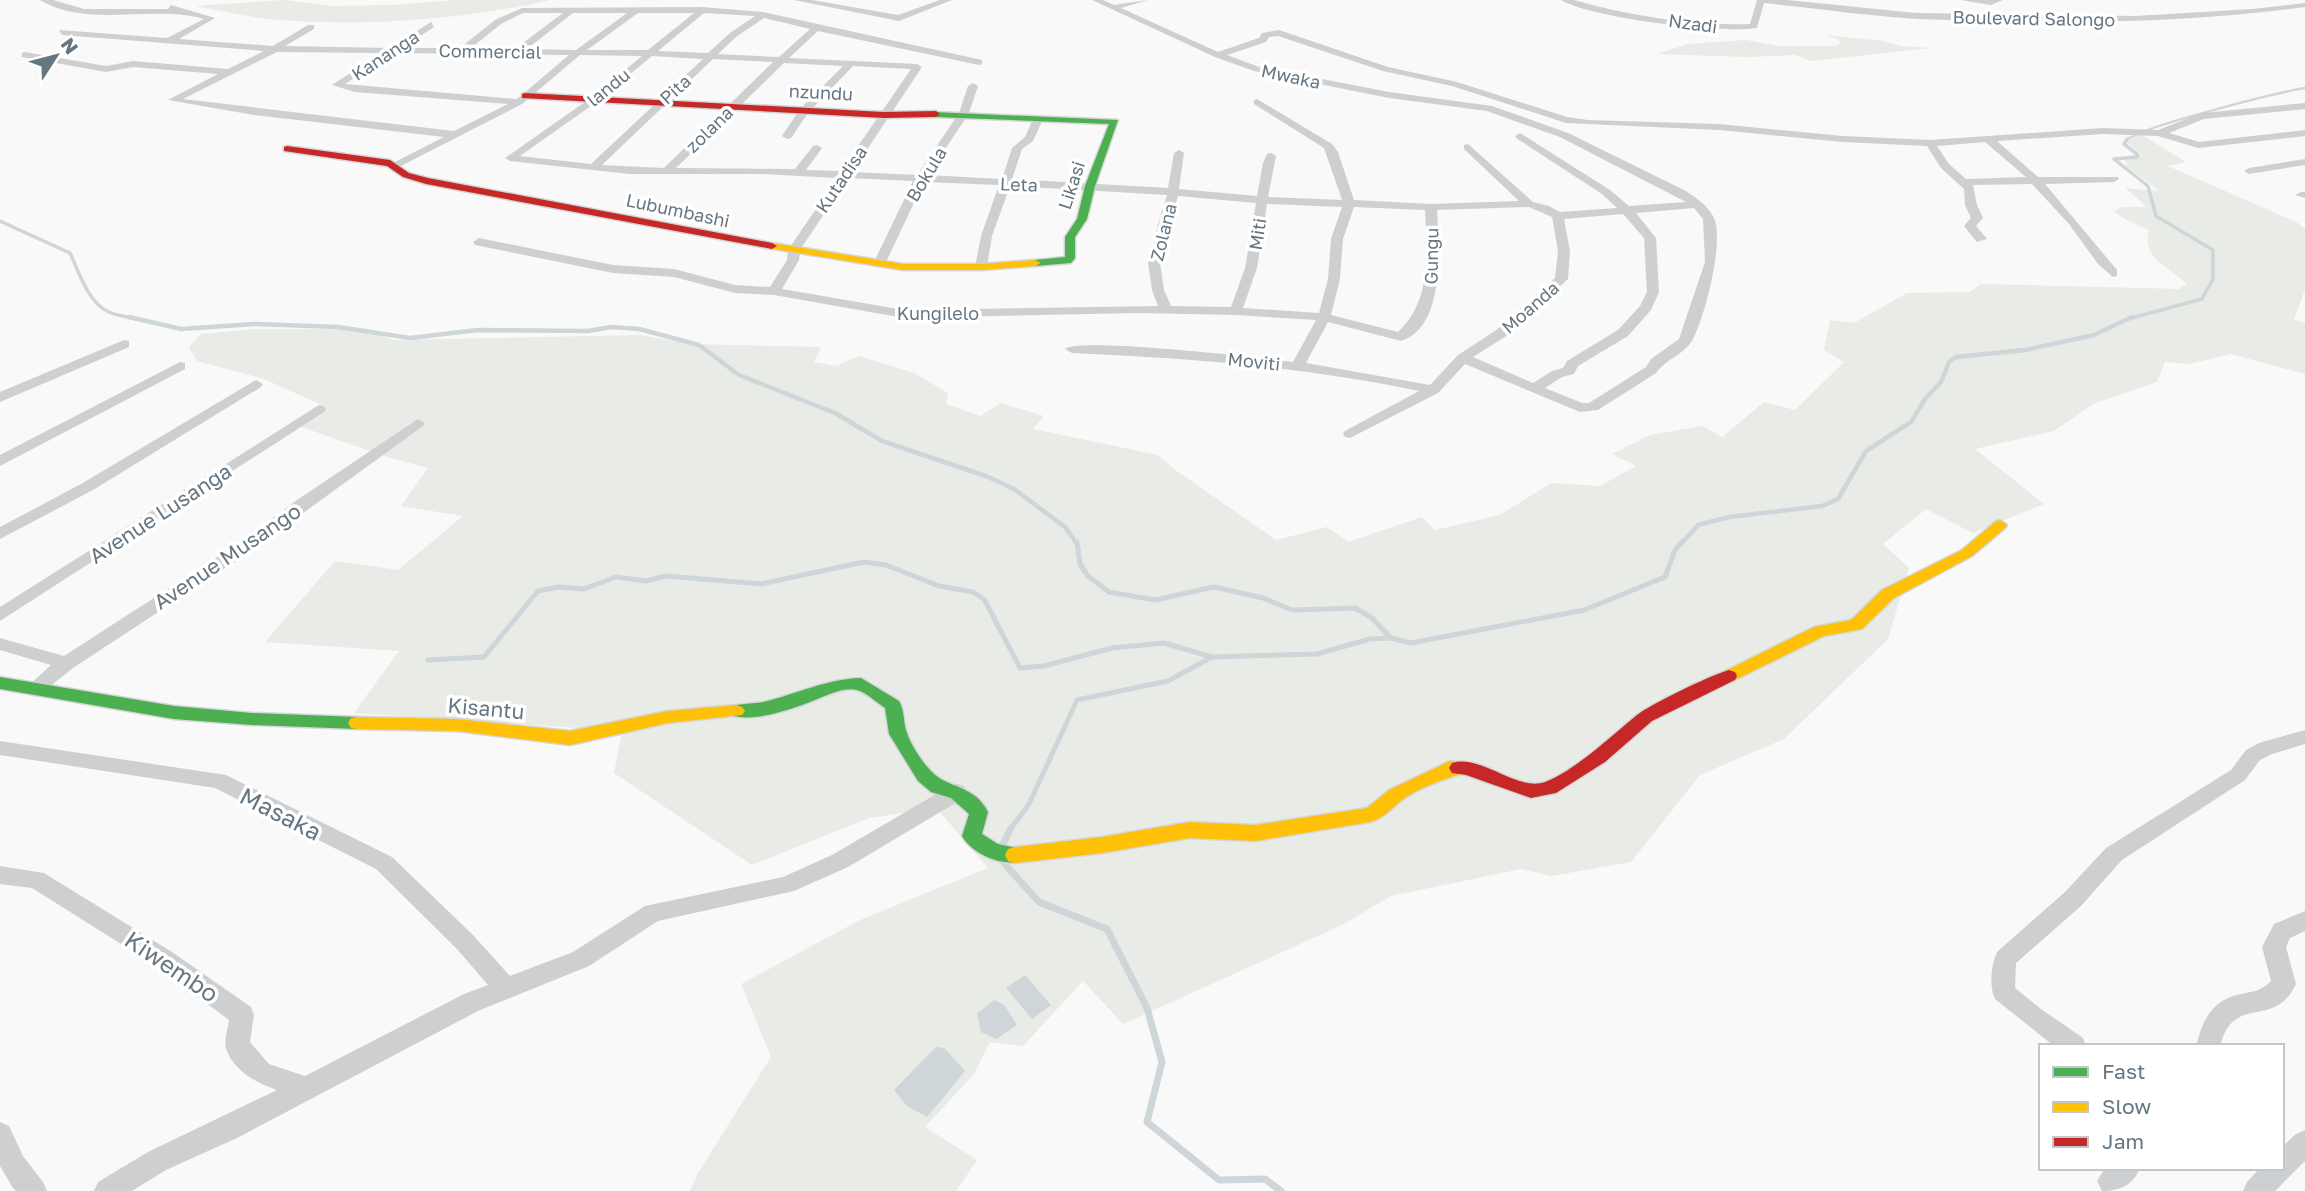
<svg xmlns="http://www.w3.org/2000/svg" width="2305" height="1191" font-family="'Golos Text',sans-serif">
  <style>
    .green { fill: #e8ebe6 }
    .water { fill: #ced6d9 }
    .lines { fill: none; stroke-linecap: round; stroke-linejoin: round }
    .stream-far4 { stroke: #ced6d9; stroke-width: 2.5 }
    .stream-far3 { stroke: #ced6d9; stroke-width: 3.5 }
    .stream-far2 { stroke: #ced6d9; stroke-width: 4.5 }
    .stream-far1 { stroke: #ced6d9; stroke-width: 5 }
    .stream { stroke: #ced6d9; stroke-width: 7 }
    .fast-casing { stroke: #d5d6d7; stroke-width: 3 }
    .slow-casing { stroke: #d5d6d7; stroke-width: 3 }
    .jam-casing { stroke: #d5d6d7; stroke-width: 3 }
    .street { fill: #cecfd0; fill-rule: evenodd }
    .fast { fill: #4caf50; fill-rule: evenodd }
    .slow { fill: #ffc107; fill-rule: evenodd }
    .jam { fill: #c62828; fill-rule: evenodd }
    .labels { text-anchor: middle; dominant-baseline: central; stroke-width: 7; stroke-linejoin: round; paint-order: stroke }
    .far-street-label { font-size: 18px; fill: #657683; stroke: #fff }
    .street-label { font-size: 21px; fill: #657683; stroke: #fff }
    .near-street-label { font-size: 24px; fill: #657683; stroke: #fff }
  </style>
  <rect width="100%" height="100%" fill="#f9f9f9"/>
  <g class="green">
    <path d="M286 0 331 6 393 5 456 0H551C465 19 368 27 280 20 251 18 223 11 195 6Z"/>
    <polygon points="1825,35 1883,41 1901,46 1931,48 1811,61 1795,55 1747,57 1656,54 1688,44 1746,40 1779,46 1835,46 1840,44 1839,39"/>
    <path d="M2139 133 2186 162 2168 166 2298 223 2305 229V289L2294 320 2305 323V374L2231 354 2189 364 2165 362 2157 382 2093 404 2054 431 1975 449 2044 504 1973 533 1926 509 1883 544 1909 568 1888 639 1784 739 1700 775 1631 862 1551 876 1521 869 1391 896 1342 925 1123 1024 1083 981 1023 1046 990 1042 974 1074 925 1127 977 1160 956 1191H690L698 1173 771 1057 741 984 860 920 988 868 936 808 869 818 752 865 614 773 622 731 354 713 399 651 265 642 335 561 398 570 463 516 401 506 428 468 384 456 299 426 326 407 264 379 197 361 189 347 201 334 254 329H357L395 340 641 335 690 344 821 347 814 362 836 366 859 356 914 373 948 393 946 404 980 416 1001 403 1044 416 1033 429 1158 455 1174 469 1276 540 1327 527 1348 542 1422 517 1435 530 1500 515 1551 483 1600 486 1636 466 1612 454 1650 435 1703 426 1722 437 1764 402 1795 410 1844 362 1824 350 1830 320 1854 323 1907 293 1970 292 1981 284 2179 289 2187 284C2169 266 2141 259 2149 230L2123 218 2114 211 2122 207H2147L2125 188 2159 191 2127 166 2125 160 2142 155 2126 142Z"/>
  </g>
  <g class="water">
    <polygon points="1025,975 1051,1005 1032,1019 1006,988"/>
    <polygon points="994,1000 1004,1005 1017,1025 996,1039 981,1032 977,1014"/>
    <polygon points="936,1047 944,1048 965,1071 927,1117 907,1106 894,1090"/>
  </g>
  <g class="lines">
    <path class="stream-far4" d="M2126 141C2134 128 2281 92 2305 88"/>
    <g class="stream-far3">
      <polyline points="2127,139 2124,144 2138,155 2137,157 2114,159 2148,186 2156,216 2213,250 2213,279 2202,299 2128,319"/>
      <path d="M0 221 70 253C79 272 88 303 109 312 118 316 128 317 137 319"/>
    </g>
    <g class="stream-far2">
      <polyline points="129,317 181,329 255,324 338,327 410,338 478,330 588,331 611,327 639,329 699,345 739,375 835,413 882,441 986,476 1014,489 1065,527 1077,544"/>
      <polyline points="1681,544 1698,525 1729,517 1822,506 1838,499 1866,451 1911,422 1925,399 1941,382 1949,362 1956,357 2025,350 2094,335 2132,317"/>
    </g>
    <g class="stream-far1">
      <polyline points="1077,542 1080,564 1088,576 1109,592 1155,600 1214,587 1263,598 1292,610 1355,608 1372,618 1391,638 1411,643 1584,610 1665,577 1675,550 1682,542"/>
      <polyline points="428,660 484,657 538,591 559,587 584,589 616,577 646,581 666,576 761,584 864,562 886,565 939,586 973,592 984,599 1020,668 1044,666 1112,648 1164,643 1212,657 1317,654 1370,639 1391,638"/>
      <polyline points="1010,830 1029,804 1077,700 1168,681 1212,657"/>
    </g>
    <g class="stream">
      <polyline points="1002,846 1011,828"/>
      <polyline points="1003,862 1039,902 1107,929 1147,1008 1162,1062 1147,1122 1219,1180 1265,1179 1281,1191"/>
    </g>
    <defs>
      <g id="fast">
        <polygon points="933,112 1118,120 1095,186 1087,219 1075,237 1075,258 1071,263 1035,266 1029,263 1035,260 1065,257 1065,237 1077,219 1085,186 1109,124 936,117 932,114"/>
        <polygon points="0,677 174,706 252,713 357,717 363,718 366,723 363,728 357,729 252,725 174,719 0,689"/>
        <path d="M861 678 899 701C905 711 903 723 907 733 911 745 922 762 931 771 947 789 974 784 988 812L982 834 998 844 1022 849 1025 855 1022 861C1002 867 972 854 962 836L969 814 951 798 931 792 918 781 889 734 885 708C877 703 866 692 857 690 843 687 828 695 815 700 792 709 754 723 730 715L727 711 730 707C741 703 752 704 763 702 797 694 826 679 861 678Z"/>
      </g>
      <g id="slow">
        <polygon points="772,243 903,264 981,264 1035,260 1041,263 1035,266 981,270 903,270 768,248 767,246"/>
        <polygon points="2000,520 2007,525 2005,528 1972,556 1894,598 1862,629 1824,636 1735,680 1723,680 1721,676 1723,672 1814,627 1851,620 1882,590 1962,550 1995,522"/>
        <polygon points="736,705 742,707 745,711 742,715 668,723 570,745 457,731 357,729 351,728 348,723 351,718 357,717 457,719 570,731 668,711"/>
        <path d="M1450 761 1464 763 1467 768 1464 773C1444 779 1420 787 1402 800 1391 809 1384 818 1370 822L1255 841 1190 838 1102 853 1015 863 1008 861 1005 855 1008 849 1015 847 1102 837 1190 822 1255 825 1367 808 1389 790Z"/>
      </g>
      <g id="jam">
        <polygon points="525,93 884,112 936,111 940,114 936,117 884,118 522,98 522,94"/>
        <polygon points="287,146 390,160 409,173 428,178 772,243 777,246 772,249 426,184 403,177 387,166 284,151 284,147"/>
        <path d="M1729 670 1735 672 1737 676 1735 680 1652 721 1605 762 1556 793 1531 798 1466 775 1452 773 1449 768 1452 763C1482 754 1517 792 1545 782 1576 770 1611 736 1637 715 1651 704 1711 675 1729 670Z"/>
      </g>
    </defs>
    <use href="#fast" class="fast-casing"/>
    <use href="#slow" class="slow-casing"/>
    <use href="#jam" class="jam-casing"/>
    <g class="street">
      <path d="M40 0H53L84 9H168L171 5 215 18 179 39 273 46 308 25H314V29L285 46 390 48 431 22 434 27 402 48H460L495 20 522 8 702 7 763 12 982 60V64L979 65 818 31 789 58 917 64 922 67 852 172 917 175 959 113 968 86 973 83 978 86 969 113 928 175 1002 179 1012 148 1025 137 1033 119 1038 116 1043 119 1033 141 1022 149 1012 179 1168 188 1174 153 1179 150 1184 153 1179 189 1257 196 1263 163 1267 154 1271 153 1276 156 1268 197 1342 200 1324 148 1254 104V100L1257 99 1332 144 1338 152 1354 200 1431 204 1519 201 1464 149V145L1468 144 1533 202 1549 206 1560 212 1617 208 1602 194 1516 138 1515 136 1520 133 1610 190 1629 206 1686 202 1560 137 1487 111 1389 98 1254 71 1215 57 1092 0H1103L1114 5 1148 0 1121 8 1218 52 1259 38 1262 33 1279 30 1388 67 1457 82 1567 117 1588 120 1719 124 1843 136 1930 140 2103 128 2158 130 2202 113 2305 103V109L2204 119 2169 133 2199 142 2305 130V136L2198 148 2158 136 2103 134 1997 141 2038 177H2118L2119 179 2114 182 2045 184 2117 270V276L2113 277 2098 264 2069 224 2032 184 1973 185 1977 205 1983 218 1976 226 1987 239 1977 242 1964 226 1971 218 1965 205 1964 189 1941 168 1927 146 1843 142 1719 130 1566 123 1452 86 1383 71 1278 36 1269 37 1266 42 1227 55 1259 67 1389 92 1492 106 1568 133 1686 191C1696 198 1707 205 1713 216 1726 238 1704 320 1692 341 1684 354 1665 360 1656 373L1598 410 1580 412 1465 364 1438 393 1350 438 1345 437 1343 434 1345 431 1419 391C1305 367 1189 358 1072 353L1065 349C1079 337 1263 358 1293 362L1316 320 1236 315 1138 313 904 318 774 295 735 293 674 277 613 273 475 245 473 242 479 238 613 265 674 269 735 285 770 287 787 260 788 250 837 178 761 174H629L510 161 505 158 592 97 642 56 580 55 522 104 395 169 391 168V164L444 137 254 115 168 100 218 74 133 67 106 72 22 57V53L25 52 106 66 133 61 228 69 264 51 62 35 59 30 167 38 204 19C151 4 88 29 40 0ZM523 13H563L515 49 471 48 501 24ZM573 13H627L576 50 527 49ZM638 13H694L648 50H587ZM704 13 755 16 730 33 708 53 658 51ZM764 18 810 29 779 57 718 54 736 37ZM277 52 381 53 332 85 355 92 508 104 454 131 183 99ZM393 53 569 55 517 99 345 84ZM652 56 703 59 591 164 520 156 598 101ZM713 59 773 62 664 168 602 165ZM784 63 843 66 800 109 782 136 787 139 791 138 808 113 853 66 911 69 841 171 806 170 822 148 817 145 813 146 795 169 676 168ZM1985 142 2026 177 1966 179 1949 164 1937 146ZM848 178 913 181 873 264 879 268 885 264 924 182 999 185 981 236 975 267 981 271 987 267 992 236 1010 186 1167 195 1157 227 1156 246 1148 263 1152 290 1158 306 904 310 782 289 799 260 800 250ZM1178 196 1256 203 1245 268 1231 307 1171 306 1164 290 1160 263 1168 246 1169 227ZM1267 204 1342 207 1331 239 1328 279 1319 313 1243 308 1257 268ZM1354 207 1425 210C1427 254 1432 300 1398 332L1331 315 1340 279 1343 239ZM1529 207 1552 217 1558 251 1555 278 1495 331 1458 355 1430 385 1306 363 1328 322 1401 341C1446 327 1439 246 1437 210ZM1694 208 1703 219 1705 262 1679 339 1651 359 1646 367 1589 403H1582L1545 388 1562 377 1574 374 1578 366 1628 336 1651 310 1659 292 1656 238 1636 213ZM1623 214 1644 238 1647 292 1640 306 1618 330 1567 361 1563 368 1552 371 1533 383 1473 357 1505 337 1568 279 1570 251 1564 219Z"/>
      <polygon points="794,0 812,0 898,15 940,0 952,0 899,21"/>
      <path d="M1561 0H1574C1630 16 1692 26 1750 24L1757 0H1787L1916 13 2135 16 2252 9 2305 3V7C2177 24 2046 24 1918 19 1867 16 1815 8 1764 3L1757 28C1721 34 1591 18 1561 0Z"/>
      <polygon points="1961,0 2003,0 1991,5"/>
      <polygon points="2305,159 2305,165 2249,174 2244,171 2249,168"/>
      <polygon points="2301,192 2305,192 2305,198 2295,195"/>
      <polygon points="124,340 129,341 129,347 0,402 0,392"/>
      <polygon points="180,362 185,363 185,369 0,466 0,455"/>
      <polygon points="256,380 263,384 261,387 93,490 0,539 0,527 81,484"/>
      <polygon points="319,405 324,406 326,409 324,412 0,621 0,607"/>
      <polygon points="418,419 425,423 423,426 248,553 73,668 43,692 29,692 27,687 51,665 0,650 0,638 64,656 236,545 297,500"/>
      <path d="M2305 730V744L2272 754 2260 760 2245 780 2122 860 2081 906 2016 963 2015 988 2041 1009 2083 1038 2086 1046H2054L1995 999C1989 987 1991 965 1997 952L2065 892 2106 848 2231 770 2246 750 2259 743Z"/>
      <path d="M0 741 226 775 392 857 473 935 510 976 573 952 645 906 783 877 832 855 950 786 957 784 964 786 967 792 964 798 848 867 794 891 658 921 589 966 480 1010 237 1138 166 1170 132 1191H94L98 1182 148 1152 277 1090C258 1084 232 1070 226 1048 224 1040 228 1028 229 1020L156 966 32 888 0 884V866L44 873 172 952 251 1007 254 1015 250 1042 269 1064 305 1076 464 994 488 985 457 949 376 869 215 788 0 755Z"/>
      <path d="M2305 911V931L2290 938 2286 947 2296 984C2274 1031 2234 992 2220 1046H2196C2203 1019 2212 1000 2241 994 2255 991 2261 991 2271 981L2262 947 2274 924Z"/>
      <polygon points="0,1122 9,1126 23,1156 43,1182 47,1191 16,1191 13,1188 0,1166"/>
      <polygon points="2305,1130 2305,1161 2275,1191 2243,1191 2247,1182 2260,1168 2282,1168 2282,1147 2296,1134"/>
      <path d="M2105 1168H2140C2133 1185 2120 1191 2102 1191L2097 1181Z"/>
    </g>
    <use href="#fast" class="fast"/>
    <use href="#slow" class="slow"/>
    <use href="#jam" class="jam"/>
  </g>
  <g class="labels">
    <g class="far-street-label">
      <text transform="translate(2034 18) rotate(1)">Boulevard Salongo</text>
      <text transform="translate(1693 23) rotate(8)">Nzadi</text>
      <text transform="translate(490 51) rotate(1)">Commercial</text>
      <text transform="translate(385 55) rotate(-33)">Kananga</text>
      <text transform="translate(1291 76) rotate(12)">Mwaka</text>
      <text transform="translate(608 87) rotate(-39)">landu</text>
      <text transform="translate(675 89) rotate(-42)">Pita</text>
      <text transform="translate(821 92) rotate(3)">nzundu</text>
      <text transform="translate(709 129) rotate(-44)">zolana</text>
      <text transform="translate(926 174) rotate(-59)">Bokula</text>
      <text transform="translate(841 179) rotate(-56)">Kutadisa</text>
      <text transform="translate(1019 184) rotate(2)">Leta</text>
      <text transform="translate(1071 185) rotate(-72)">Likasi</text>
      <text transform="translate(678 210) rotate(12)">Lubumbashi</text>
      <text transform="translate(1163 232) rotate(-76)">Zolana</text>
      <text transform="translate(1257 234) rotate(-81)">Miti</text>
      <text transform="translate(1431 256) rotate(-89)">Gungu</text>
      <text transform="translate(1530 307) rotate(-41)">Moanda</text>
      <text x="938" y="313">Kungilelo</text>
      <text transform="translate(1254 361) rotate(6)">Moviti</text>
    </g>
    <g class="street-label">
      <text transform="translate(160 513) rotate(-33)">Avenue Lusanga</text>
      <text transform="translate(227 556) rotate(-34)">Avenue Musango</text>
      <text transform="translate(486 708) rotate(5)">Kisantu</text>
    </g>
    <g class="near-street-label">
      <text transform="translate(281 813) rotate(27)">Masaka</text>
      <text transform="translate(172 966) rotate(34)">Kiwembo</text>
    </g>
  </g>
  <rect x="2039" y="1044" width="245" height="126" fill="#ffffff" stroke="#c1c8cd" stroke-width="2"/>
  <rect x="2053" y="1067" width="35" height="10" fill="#4caf50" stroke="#c1c8cd" stroke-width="2"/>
  <text x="2102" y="1079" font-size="21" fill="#657683">Fast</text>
  <rect x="2053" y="1102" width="35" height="10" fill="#ffc107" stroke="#c1c8cd" stroke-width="2"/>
  <text x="2102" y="1114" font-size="21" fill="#657683">Slow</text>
  <rect x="2053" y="1137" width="35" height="10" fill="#c62828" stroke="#c1c8cd" stroke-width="2"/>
  <text x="2102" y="1149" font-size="21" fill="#657683">Jam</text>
  <g transform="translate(56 56) rotate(54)" stroke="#ffffff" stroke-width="5" paint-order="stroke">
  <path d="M0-5L12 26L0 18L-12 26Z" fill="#657683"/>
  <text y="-10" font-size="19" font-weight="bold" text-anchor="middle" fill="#657683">N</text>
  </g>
</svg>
